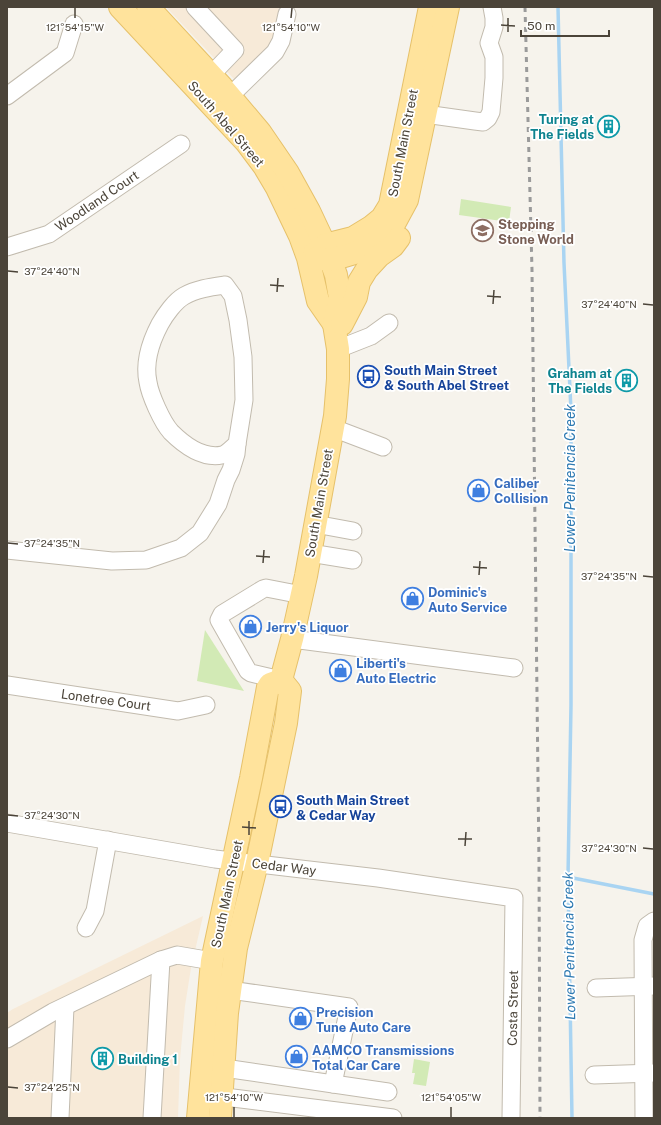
<svg xmlns="http://www.w3.org/2000/svg" width="661" height="1125" font-family="'Public Sans',sans-serif">
  <style>
    .commercial { fill: #f7ead8 }
    .green { fill: #d2eab5 }
    .lines { fill: none; stroke-linecap: round; stroke-linejoin: round }
    .stream { stroke: #a9d4f2; stroke-width: 3.5 }
    .minor-casing { stroke: #c2bbae; stroke-width: 19 }
    .major-casing { stroke: #e6c16a; stroke-width: 24 }
    .minor { stroke: #fff; stroke-width: 17 }
    .major { stroke: #ffe39c; stroke-width: 22 }
    .rail { stroke: #9a9a9a; stroke-width: 3; stroke-dasharray: 5 5; stroke-linecap: butt }
    .ticks { fill: none; stroke: #4b4439; stroke-width: 1.5 }
    .labels { text-anchor: middle; dominant-baseline: central; stroke-width: 3.5; stroke-linejoin: round; paint-order: stroke }
    .culture-label { font-size: 13px; font-weight: bold; fill: #0d838f; stroke: #fff; text-anchor: end }
    .street-label { font-size: 13px; fill: #4b4439; stroke: #fff }
    .education-label { font-size: 13px; font-weight: bold; fill: #785e54; stroke: #fff; text-anchor: start }
    .transit-label { font-size: 13px; font-weight: bold; fill: #164399; stroke: #fff; text-anchor: start }
    .shop-label { font-size: 13px; font-weight: bold; fill: #366cbe; stroke: #fff; text-anchor: start }
    .water-label { font-size: 14px; font-style: italic; fill: #2e7ab2; stroke: #fff }
    .ticks-label { font-size: 10px; text-anchor: middle; fill: #4b4439; stroke: #fff; stroke-width: 3.5; stroke-linejoin: round; paint-order: stroke }
  </style>
  <rect width="100%" height="100%" fill="#f6f3ec"/>
  <g class="commercial">
    <polygon points="166,7 279,7 271,46 234,79"/>
    <polygon points="203,916 191,968 185,1006 180,1059 178,1118 7,1118 7,1013 13,1009"/>
  </g>
  <g class="green">
    <polygon points="461,199 511,207 509,222 459,215"/>
    <polygon points="205,630 244,691 197,681"/>
    <polygon points="414,1059 430,1062 426,1086 413,1084 415,1073 412,1073"/>
  </g>
  <g class="lines">
    <g class="stream">
      <polyline points="558,7 564,263 571,411 571,705 568,877 572,1118"/>
      <polyline points="568,877 654,894"/>
    </g>
    <defs>
      <g id="minor">
        <polyline points="195,7 235,50 211,75"/>
        <polyline points="7,96 65,53 74,24"/>
        <polyline points="230,96 275,52 281,41 287,14"/>
        <polyline points="425,114 475,121 483,122 488,118 491,112 494,78 494,57 489,43 494,27 494,18 492,7"/>
        <polyline points="7,247 49,234 181,144"/>
        <path d="M225 285 233 296 238 320 243 357 244 400 237 444C233 447 227 454 222 455 202 459 184 445 171 432 162 422 150 395 148 382 144 363 151 341 160 324 165 315 175 301 184 296 196 289 211 287 225 285Z"/>
        <polyline points="338,349 371,336 389,323"/>
        <polyline points="333,428 383,447"/>
        <polyline points="315,524 353,531"/>
        <polyline points="7,550 112,561 146,560 181,548 200,533 218,504 226,480 231,470 236,454 237,444"/>
        <polyline points="310,553 353,560"/>
        <polyline points="292,639 514,668"/>
        <polyline points="281,680 251,673 248,671 219,620 222,614 263,589 266,588 302,595"/>
        <polyline points="7,685 178,711 206,705"/>
        <polyline points="7,823 215,859 378,878 514,898 511,1118"/>
        <polyline points="86,928 95,911 108,840"/>
        <polyline points="596,988 654,986"/>
        <polyline points="230,990 349,1007 333,1084"/>
        <polyline points="7,1039 53,1012 161,960 177,955 212,961"/>
        <polyline points="224,1068 388,1092"/>
        <polyline points="594,1075 654,1073"/>
        <polyline points="209,1095 393,1118"/>
        <polyline points="60,1118 65,1007"/>
        <polyline points="152,1118 161,960"/>
        <polyline points="644,1118 643,940 647,926 654,921"/>
      </g>
      <g id="major">
        <polyline points="120,7 246,142 264,166 277,188 300,236 308,258 318,301 334,324"/>
        <polyline points="148,7 222,87 260,132 288,173 309,211 325,245 336,275 340,298 334,324 338,349 338,379 335,416 306,576 292,639 281,680"/>
        <polyline points="314,254 325,245 353,238 371,227 382,218 390,205 430,7"/>
        <polyline points="316,258 331,260 358,252 383,237 394,224 407,200 448,7"/>
        <polyline points="342,324 356,297 359,282 367,269 379,256 393,246 399,238"/>
        <polyline points="198,1118 212,961 251,778 268,687 270,684 281,680"/>
        <polyline points="220,1118 227,1013 236,948 257,863 286,723 290,691 281,680"/>
      </g>
    </defs>
    <use href="#minor" class="minor-casing"/>
    <use href="#major" class="major-casing"/>
    <use href="#minor" class="minor"/>
    <use href="#major" class="major"/>
    <polyline class="rail" points="525,7 532,270 539,863 540,1118"/>
  </g>
  <path class="ticks" d="M75 18V8M291 18 292 8M501 25 515 26M508 32V18M8 271 18 272M270 285 284 286M277 292 278 278M487 296 501 297M493 304 494 290M643 304 653 305M8 543 18 544M256 556 270 557M263 563 264 550M473 567 487 568M479 575 480 561M643 576 653 577M8 815 18 816M242 827 256 828M249 835V821M458 839H472M465 846 466 832M643 848 653 849M8 1087 18 1088M234 1117V1107M451 1117V1107"/>
  <defs>
    <symbol id="building-ring" viewBox="-11 -11 22 22"><circle r="9.5" fill="#fff" stroke="#0f9aa8" stroke-width="1.5"/><path d="M-4-6H4V6H1V3H-1V6H-4ZM-2.5-4.3h1.7v1.8h-1.7ZM.8-4.3h1.7v1.8H.8ZM-2.5-1h1.7V.8h-1.7ZM.8-1h1.7V.8H.8Z" fill="#0f9aa8"/></symbol>
    <symbol id="school-ring" viewBox="-11 -11 22 22"><circle r="9.5" fill="#fff" stroke="#8d6e63" stroke-width="1.5"/><path d="M0-5L7-2L0 1L-7-2ZM-4 1L0 2.5L4 1V4Q0 6-4 4Z" fill="#8d6e63"/></symbol>
    <symbol id="bus-ring" viewBox="-11 -11 22 22"><circle r="9.5" fill="#fff" stroke="#1a4fb4" stroke-width="1.5"/><path d="M-5-6H5V4H4V6H2V4H-2V6H-4V4H-5ZM-3.5-4V0h7V-4ZM-3.5 1.2v1.5H-2V1.2ZM2 1.2v1.5H3.5V1.2Z" fill="#1a4fb4"/></symbol>
    <symbol id="shop-ring" viewBox="-11 -11 22 22"><circle r="9.5" fill="#fff" stroke="#3f7fe0" stroke-width="1.5"/><path d="M-5-2.5h2.3a2.7 3.5 0 0 1 5.4 0H5L5.5 6h-11ZM-1.5-2.5h3a1.5 2.3 0 0 0-3 0Z" fill="#3f7fe0"/></symbol>
  </defs>
  <g fill-rule="evenodd">
    <use href="#building-ring" x="596" y="114" width="25" height="25"/>
    <use href="#school-ring" x="470" y="218" width="25" height="25"/>
    <use href="#bus-ring" x="356" y="364" width="25" height="25"/>
    <use href="#building-ring" x="614" y="368" width="25" height="25"/>
    <use href="#shop-ring" x="466" y="478" width="25" height="25"/>
    <use href="#shop-ring" x="400" y="586" width="25" height="25"/>
    <use href="#shop-ring" x="238" y="614" width="25" height="25"/>
    <use href="#shop-ring" x="328" y="658" width="25" height="25"/>
    <use href="#bus-ring" x="268" y="794" width="25" height="25"/>
    <use href="#shop-ring" x="288" y="1006" width="25" height="25"/>
    <use href="#shop-ring" x="284" y="1044" width="25" height="25"/>
    <use href="#building-ring" x="90" y="1046" width="25" height="25"/>
  </g>
  <g class="labels">
    <g class="culture-label">
      <text x="594" y="119">Turing at<tspan x="594" dy="15">The Fields</tspan></text>
      <text x="612" y="373">Graham at<tspan x="612" dy="15">The Fields</tspan></text>
      <text x="118" y="1059" text-anchor="start">Building 1</text>
    </g>
    <g class="street-label">
      <text transform="translate(226 124) rotate(49)">South Abel Street</text>
      <text transform="translate(403 143) rotate(-79)">South Main Street</text>
      <text transform="translate(97 201) rotate(-34)">Woodland Court</text>
      <text transform="translate(319 503) rotate(-80)">South Main Street</text>
      <text transform="translate(106 700) rotate(8)">Lonetree Court</text>
      <text transform="translate(284 867) rotate(7)">Cedar Way</text>
      <text transform="translate(227 894) rotate(-78)">South Main Street</text>
      <text transform="translate(513 1008) rotate(-89)">Costa Street</text>
    </g>
    <g class="education-label">
      <text x="498" y="224">Stepping<tspan x="498" dy="15">Stone World</tspan></text>
    </g>
    <g class="transit-label">
      <text x="384" y="370">South Main Street<tspan x="384" dy="15">&amp; South Abel Street</tspan></text>
      <text x="296" y="800">South Main Street<tspan x="296" dy="15">&amp; Cedar Way</tspan></text>
    </g>
    <g class="shop-label">
      <text x="494" y="483">Caliber<tspan x="494" dy="15">Collision</tspan></text>
      <text x="428" y="592">Dominic's<tspan x="428" dy="15">Auto Service</tspan></text>
      <text x="266" y="627">Jerry's Liquor</text>
      <text x="356" y="663">Liberti's<tspan x="356" dy="15">Auto Electric</tspan></text>
      <text x="316" y="1012">Precision<tspan x="316" dy="15">Tune Auto Care</tspan></text>
      <text x="312" y="1050">AAMCO Transmissions<tspan x="312" dy="15">Total Car Care</tspan></text>
    </g>
    <g class="water-label">
      <text transform="translate(570 478) rotate(-90)">Lower Penitencia Creek</text>
      <text transform="translate(569 946) rotate(-91)">Lower Penitencia Creek</text>
    </g>
  </g>
  <g class="ticks-label">
    <text x="75" y="31">121°54'15"W</text>
    <text x="291" y="31">121°54'10"W</text>
    <text x="52" y="275">37°24'40"N</text>
    <text x="609" y="308">37°24'40"N</text>
    <text x="52" y="547">37°24'35"N</text>
    <text x="609" y="580">37°24'35"N</text>
    <text x="52" y="819">37°24'30"N</text>
    <text x="609" y="852">37°24'30"N</text>
    <text x="52" y="1091">37°24'25"N</text>
    <text x="234" y="1101">121°54'10"W</text>
    <text x="451" y="1101">121°54'05"W</text>
  </g>
  <rect width="661" height="1125" fill="none" stroke="#4b4439" stroke-width="16"/>
  <path d="M521 30v6h88v-6" fill="none" stroke="#4b4439" stroke-width="2"/>
  <text x="527" y="30" font-size="12" fill="#4b4439" stroke="#ffffff" stroke-width="3" paint-order="stroke">50 m</text>
</svg>
